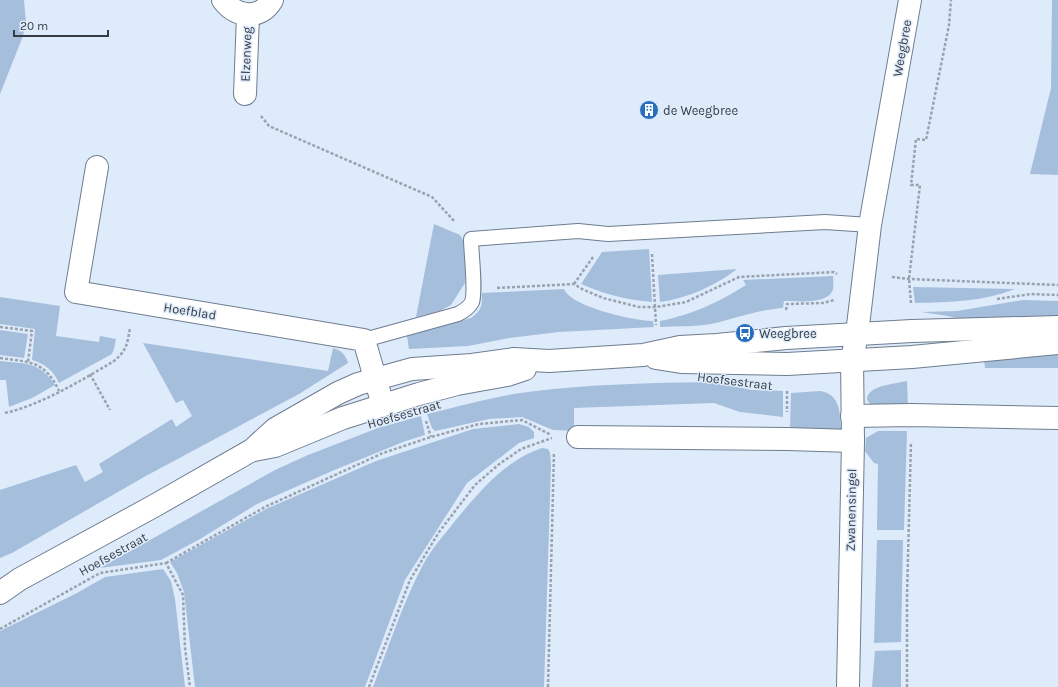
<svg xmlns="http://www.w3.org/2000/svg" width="1058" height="687" font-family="Karla,sans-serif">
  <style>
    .green { fill: #a5bedc }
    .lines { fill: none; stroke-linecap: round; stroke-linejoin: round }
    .service-casing { stroke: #6e7d8f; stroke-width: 16 }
    .minor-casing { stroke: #6e7d8f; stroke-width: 24 }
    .tertiary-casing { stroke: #6e7d8f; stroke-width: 24 }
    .path { stroke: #99a3b0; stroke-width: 2.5; stroke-dasharray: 3 2; stroke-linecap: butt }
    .service { stroke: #fff; stroke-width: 14 }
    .minor { stroke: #fff; stroke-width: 22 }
    .tertiary { stroke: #fff; stroke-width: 22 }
    .labels { text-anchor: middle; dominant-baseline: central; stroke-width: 3; stroke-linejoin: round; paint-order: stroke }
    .street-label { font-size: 13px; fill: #363c45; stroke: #deebfb }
    .poi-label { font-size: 13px; fill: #363c45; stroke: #deebfb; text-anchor: start }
  </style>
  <rect width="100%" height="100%" fill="#deebfb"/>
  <g class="green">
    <polygon points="0,0 24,0 26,23 23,36 0,94"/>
    <polygon points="1052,0 1058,0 1058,175 1030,174 1051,88"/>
    <polygon points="434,224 460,235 465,244 466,261 465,283 451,305 440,311 416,317"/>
    <path d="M649 249 652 302C626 300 604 294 581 284L602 252Z"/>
    <path d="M737 269C715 286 688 298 660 302L658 275Z"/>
    <path d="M833 276C833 280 834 285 833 289 829 305 797 301 784 301L783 308C758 310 740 317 716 323 698 327 679 326 660 327V321C694 314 717 303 746 285L743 280Z"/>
    <path d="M913 287 1015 289C982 302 950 302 915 303Z"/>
    <path d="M564 289C571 307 635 321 653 321L654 327 559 332 509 338 468 346 409 349 407 336 471 318C482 310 482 306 482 293Z"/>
    <path d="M0 297 60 306 56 336 99 342 100 336 116 339 114 349 112 354 59 383C53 370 45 364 32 360L35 329 0 324Z"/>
    <polygon points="1023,300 1058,301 1058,319 971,322 948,316 921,312 957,311"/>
    <polygon points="0,330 28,334 24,358 0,355"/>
    <path d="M143 343 328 371 333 348C341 350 346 355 348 363L299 394 144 477 12 553 0 558V490L76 465 85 482 103 472 99 464 172 419 176 427 192 416 183 400 176 403Z"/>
    <polygon points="1058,352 1058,368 985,368 984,358"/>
    <path d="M0 361C26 364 39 361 55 385L32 398 9 407 6 380H0Z"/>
    <path d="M907 381 908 409 871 405 867 400C867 385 895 384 907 381Z"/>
    <path d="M711 382 752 390 783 391V417L740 412 714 403 574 408V431L553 430 522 417 489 419 435 431 432 428 427 414C461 406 494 396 528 392 589 384 650 383 711 382Z"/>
    <path d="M820 391C840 394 840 412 841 429L790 430 791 393Z"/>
    <polygon points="421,416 425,435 403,442 332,471 257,504 200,539 161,560 100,568 275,470 308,455 378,428"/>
    <polygon points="519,424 529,427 534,432 534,438 519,443 467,483 405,580 365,687 195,687 184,592 177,573 170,562 266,509 376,461 473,429"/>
    <polygon points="878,431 907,431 904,530 877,530 878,464 874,463 865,451 866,438"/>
    <path d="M542 448 548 449 550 453 551 465 544 687H373C389 646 403 602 424 563 432 548 445 534 455 521 480 491 504 461 542 448Z"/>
    <polygon points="877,540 903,540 901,642 874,643"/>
    <polygon points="163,569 171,581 175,599 185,687 0,687 0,631 77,593 105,577"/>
    <polygon points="901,650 901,687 872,687 875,651"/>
  </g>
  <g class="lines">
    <defs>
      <path id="service" d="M364 340 458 314C464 311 469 308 472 302 476 291 471 252 471 239L578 231 608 234 825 222 870 225"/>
      <g id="minor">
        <path d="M223 0C236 17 260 21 272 0"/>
        <polyline points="245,94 248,15"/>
        <polyline points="97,167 76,292 364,340 383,405"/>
        <polyline points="852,416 912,415 1058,418"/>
        <polyline points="578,437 787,439 853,441"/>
        <polyline points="848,687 853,441 852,360 857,334 870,225 910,0"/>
      </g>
      <g id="tertiary">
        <polyline points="656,358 681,362 787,364 912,357 1058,343"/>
        <polyline points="254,450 275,446 343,418 419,394 457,384 507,375 525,369"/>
        <polyline points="0,593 20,579 154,506 252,450 275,429 338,393 358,384 412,369 472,365 514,359 549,361 643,355 680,347 717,345 786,338 912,331 1058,327"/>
      </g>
    </defs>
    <use href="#service" class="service-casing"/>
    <use href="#minor" class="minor-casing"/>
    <use href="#tertiary" class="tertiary-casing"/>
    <g class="path">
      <polyline points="261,116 269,126 432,197 455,222"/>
      <polyline points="652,254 656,325"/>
      <polyline points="892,277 909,279 1058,285"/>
      <polyline points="574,284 593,257"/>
      <polyline points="497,288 574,284 582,289 603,298 639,307 656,307 686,302 739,277 834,272 837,274"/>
      <polyline points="997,299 1031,294 1058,295"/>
      <polyline points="911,303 909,279 920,185 911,185 916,139 926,140 949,25 951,0"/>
      <polyline points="786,310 787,304 823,303 834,300"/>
      <polyline points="0,327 32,331 28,362"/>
      <path d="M0 358C30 362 45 361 59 391"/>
      <polyline points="90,374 110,410"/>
      <polyline points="787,391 787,412"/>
      <path d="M5 413C41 405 82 380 114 361 127 350 127 345 130 328"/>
      <polyline points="426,421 431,437"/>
      <polyline points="166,563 265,507 383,453 431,437 479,424 522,420 551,435"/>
      <polyline points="0,629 100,573 166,563 183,595 185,648 190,687"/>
      <polyline points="369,687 410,580 439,532 475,485 498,465 521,449 552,438"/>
      <polyline points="548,687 554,452"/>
      <polyline points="907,687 907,596 911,442"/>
    </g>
    <use href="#service" class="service"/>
    <use href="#minor" class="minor"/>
    <use href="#tertiary" class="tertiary"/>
  </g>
  <defs>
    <symbol id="building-disc" viewBox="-11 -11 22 22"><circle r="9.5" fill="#286ebf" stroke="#deebfb"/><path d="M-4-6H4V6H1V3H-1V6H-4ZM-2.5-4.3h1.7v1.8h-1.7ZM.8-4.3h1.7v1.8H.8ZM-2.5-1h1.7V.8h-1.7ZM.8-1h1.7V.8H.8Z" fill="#fff"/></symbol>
    <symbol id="bus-disc" viewBox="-11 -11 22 22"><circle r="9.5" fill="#286ebf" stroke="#deebfb"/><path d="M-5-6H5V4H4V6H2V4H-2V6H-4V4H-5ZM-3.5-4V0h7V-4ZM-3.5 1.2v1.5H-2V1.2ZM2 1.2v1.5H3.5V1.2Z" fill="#fff"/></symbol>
  </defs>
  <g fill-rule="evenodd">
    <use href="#building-disc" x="638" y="99" width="22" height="22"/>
    <use href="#bus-disc" x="734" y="322" width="22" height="22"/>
  </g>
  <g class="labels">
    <g class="street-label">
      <text transform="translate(902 48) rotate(-80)">Weegbree</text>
      <text transform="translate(246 54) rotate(-88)">Elzenweg</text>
      <text transform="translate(190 311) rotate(9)">Hoefblad</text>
      <text transform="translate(735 381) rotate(7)">Hoefsestraat</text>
      <text transform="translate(404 414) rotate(-16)">Hoefsestraat</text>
      <text transform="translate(851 510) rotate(-89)">Zwanensingel</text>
      <text transform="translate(113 554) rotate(-29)">Hoefsestraat</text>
    </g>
    <g class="poi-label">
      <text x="663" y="110">de Weegbree</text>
      <text x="759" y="333">Weegbree</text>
    </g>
  </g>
  <path d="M14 30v6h94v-6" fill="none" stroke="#363c45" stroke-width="2"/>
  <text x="20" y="30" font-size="12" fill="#363c45" stroke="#deebfb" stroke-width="3" paint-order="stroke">20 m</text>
</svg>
